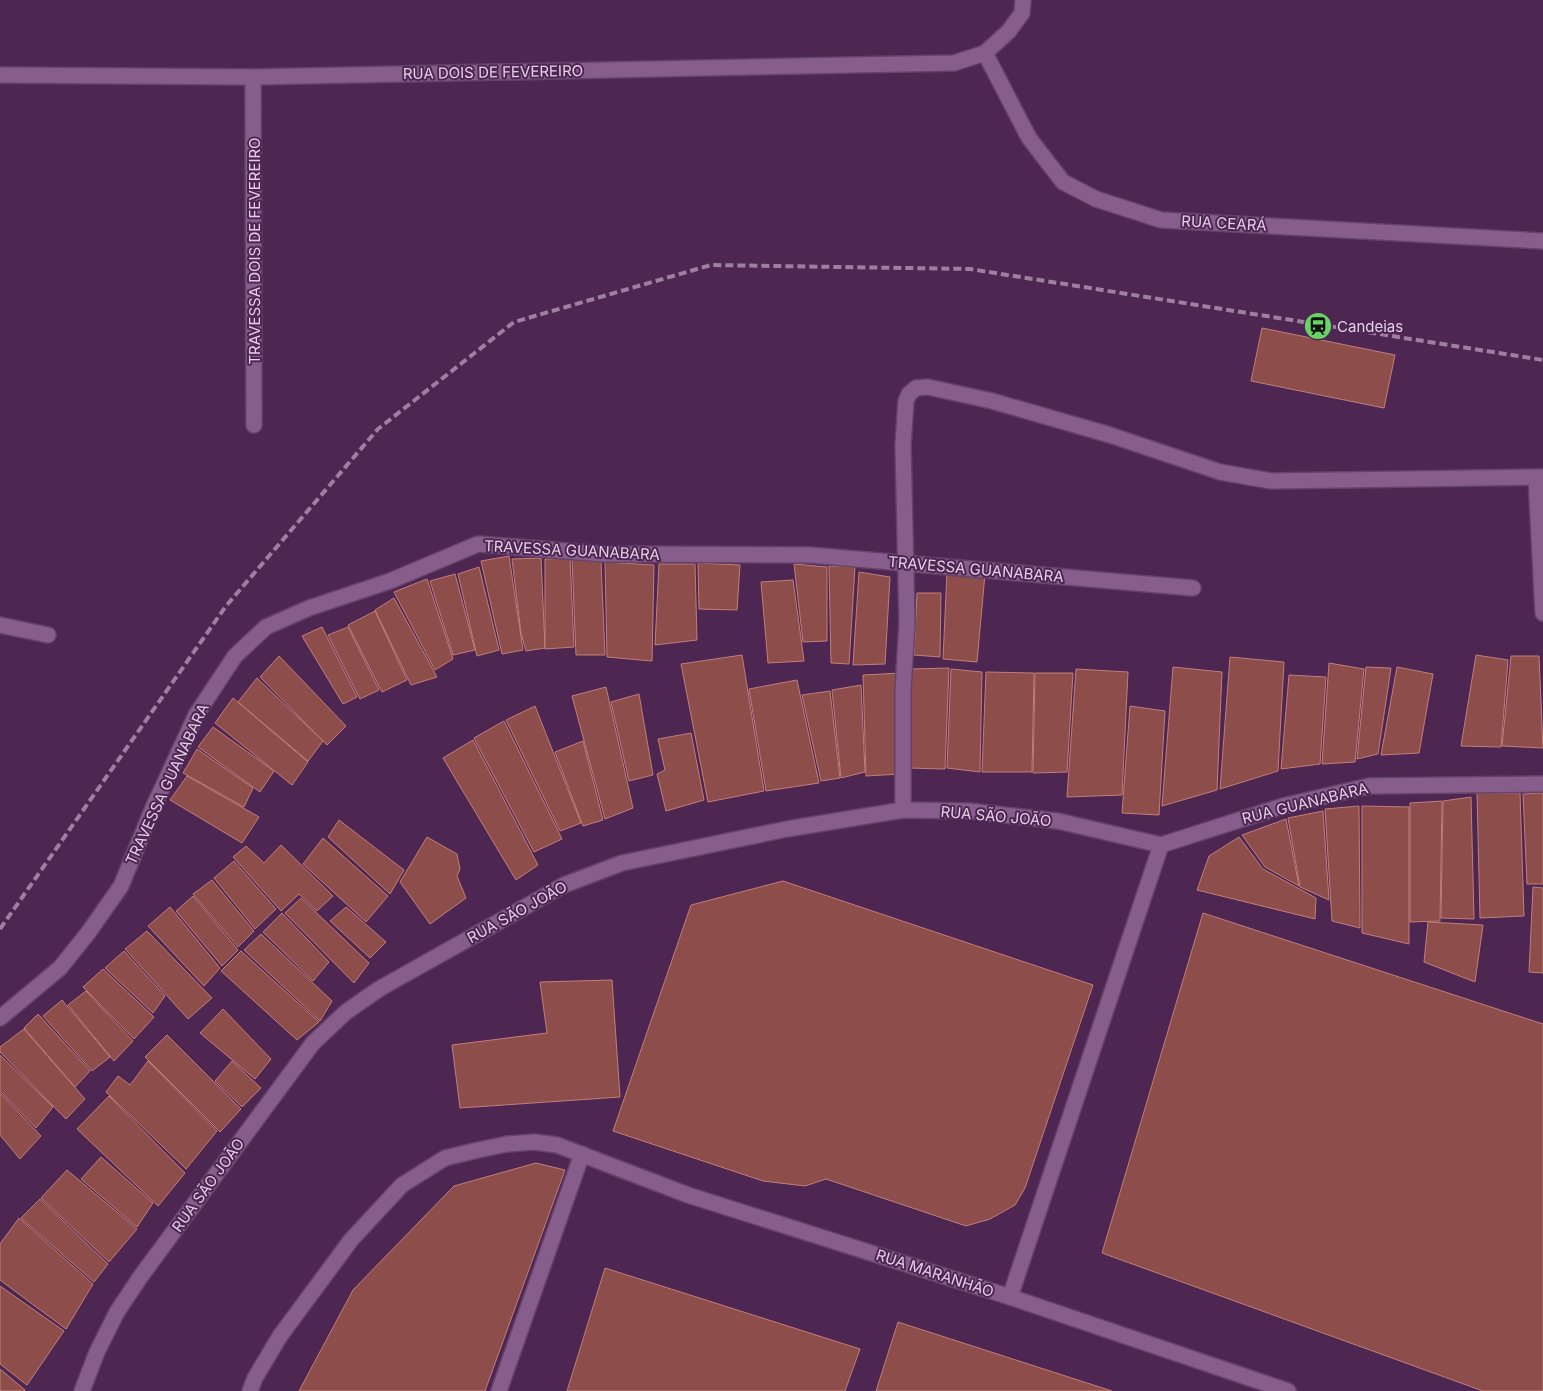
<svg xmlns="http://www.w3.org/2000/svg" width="1543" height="1391" font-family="Inter,sans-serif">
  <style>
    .building { fill: #8d4e4b; stroke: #c27e7a }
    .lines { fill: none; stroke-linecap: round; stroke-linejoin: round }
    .minor-casing { stroke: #644368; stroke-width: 18 }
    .minor { stroke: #875d8c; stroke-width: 15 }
    .rail { stroke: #9e7fa1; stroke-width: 4; stroke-dasharray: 8 4; stroke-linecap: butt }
    .labels { text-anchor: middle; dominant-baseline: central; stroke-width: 4; stroke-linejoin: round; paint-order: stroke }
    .street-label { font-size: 15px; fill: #e5cde7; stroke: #4d2752 }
    .poi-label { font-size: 15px; fill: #e5cde7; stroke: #4d2752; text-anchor: start }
  </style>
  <rect width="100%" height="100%" fill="#4d2752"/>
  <g class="building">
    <polygon points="1262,328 1395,355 1384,408 1251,381"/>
    <polygon points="509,556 523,650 502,654 481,561"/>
    <polygon points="541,558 545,648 526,651 521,633 512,559"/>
    <polygon points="570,558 574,647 545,649 545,559"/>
    <polygon points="572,559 601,562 605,655 576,655"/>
    <polygon points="605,562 654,565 652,661 607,657"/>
    <polygon points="698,563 740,565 737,610 699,609"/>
    <polygon points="659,564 695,564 697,640 655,645"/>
    <polygon points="794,564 827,567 827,641 803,642"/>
    <polygon points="829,566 855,567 849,664 831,663"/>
    <polygon points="479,567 499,650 477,656 458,574"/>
    <polygon points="859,572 890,577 885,664 853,665"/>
    <polygon points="947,572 985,574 977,662 943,659"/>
    <polygon points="455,574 475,650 453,655 430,581"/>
    <polygon points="427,579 453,659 435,670 394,592"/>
    <polygon points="793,580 804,661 768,663 761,582"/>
    <polygon points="917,593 941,593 940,657 914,655"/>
    <polygon points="394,598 437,677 411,685 375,610"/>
    <polygon points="375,611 407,680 382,692 348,625"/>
    <polygon points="322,627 357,697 343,704 302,636"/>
    <polygon points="348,627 379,690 360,699 328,635"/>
    <polygon points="742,655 764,791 708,802 681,664"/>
    <polygon points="1476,655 1508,660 1501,747 1461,746"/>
    <polygon points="279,656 346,726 327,745 260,677"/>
    <polygon points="1511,656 1539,656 1543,748 1502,746"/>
    <polygon points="1230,657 1284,662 1278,771 1220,789"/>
    <polygon points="1329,663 1364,669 1355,762 1322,764"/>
    <polygon points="1173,667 1222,672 1217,790 1162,806"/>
    <polygon points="1366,667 1391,668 1378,754 1357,759"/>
    <polygon points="1397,667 1433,674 1419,753 1381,755"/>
    <polygon points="949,668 945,769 908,768 910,669"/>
    <polygon points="951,669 982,672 980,772 947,768"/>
    <polygon points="1076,669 1128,672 1122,795 1067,797"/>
    <polygon points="986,672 1034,673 1032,772 982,772"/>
    <polygon points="901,673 901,774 866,776 863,675"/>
    <polygon points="1035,673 1073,673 1067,772 1033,773"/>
    <polygon points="1289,675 1326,677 1320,764 1281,769"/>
    <polygon points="257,678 323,741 308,761 238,702"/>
    <polygon points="797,680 819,783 766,791 749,689"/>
    <polygon points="861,685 865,772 841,778 832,690"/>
    <polygon points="606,687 633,808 605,819 572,696"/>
    <polygon points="830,691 840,778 821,781 802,695"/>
    <polygon points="639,694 653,775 629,781 611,702"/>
    <polygon points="233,698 308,762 292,785 215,723"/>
    <polygon points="535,706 581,823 560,831 506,720"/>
    <polygon points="1130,706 1165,711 1159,815 1122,813"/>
    <polygon points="504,721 562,839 534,852 474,738"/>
    <polygon points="213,727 274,771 260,792 198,747"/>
    <polygon points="691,733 704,800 666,811 657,774 665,770 658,739"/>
    <polygon points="473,740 538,865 516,880 443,758"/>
    <polygon points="583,741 603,820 583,826 555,752"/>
    <polygon points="197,749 253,788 244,807 183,773"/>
    <polygon points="187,776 259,817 242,843 170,800"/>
    <polygon points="1477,793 1520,793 1524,916 1480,918"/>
    <polygon points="1543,793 1543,884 1527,884 1523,794"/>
    <polygon points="1471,797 1474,919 1441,918 1443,801"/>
    <polygon points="1442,801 1440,921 1410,922 1410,803"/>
    <polygon points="1359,806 1360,928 1332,921 1325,809"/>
    <polygon points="1362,806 1409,807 1409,944 1362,933"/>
    <polygon points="1323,811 1329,900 1300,887 1288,818"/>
    <polygon points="1286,819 1299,886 1265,867 1242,835"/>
    <polygon points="339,820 404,870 390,894 328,837"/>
    <polygon points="427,837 457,854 460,869 457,876 466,898 430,924 400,882"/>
    <polygon points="1239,837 1263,869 1316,898 1315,919 1197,890 1209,856"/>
    <polygon points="323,838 388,896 366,922 303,864"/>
    <polygon points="281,845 333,896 317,911 299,894 281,911 233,857 246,846 264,863"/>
    <polygon points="234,861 276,909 255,929 214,878"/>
    <polygon points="212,880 254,931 238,947 193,894"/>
    <polygon points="783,881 1093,985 1025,1188 1015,1205 990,1219 966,1226 826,1179 805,1186 763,1181 613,1131 691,905"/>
    <polygon points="1533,887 1543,888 1543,973 1529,972"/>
    <polygon points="193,896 238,950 222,966 176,911"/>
    <polygon points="301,898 369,963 354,983 285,913"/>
    <polygon points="170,907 220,968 204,986 148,926"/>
    <polygon points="346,907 386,942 370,958 330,921"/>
    <polygon points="282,913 329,962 313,981 263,932"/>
    <polygon points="1203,913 1543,1024 1543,1391 1483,1391 1102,1253"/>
    <polygon points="1428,922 1483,925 1475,982 1424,962"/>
    <polygon points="147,931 212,998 188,1019 125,949"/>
    <polygon points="261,934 332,1001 320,1021 244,950"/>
    <polygon points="124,951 165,996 153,1013 105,968"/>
    <polygon points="241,951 319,1022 297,1040 221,971"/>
    <polygon points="103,969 154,1017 134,1039 83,987"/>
    <polygon points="612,980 620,1097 460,1108 452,1045 547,1033 540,982"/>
    <polygon points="86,991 133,1041 114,1061 68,1005"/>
    <polygon points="62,1000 110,1057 92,1071 43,1016"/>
    <polygon points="223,1009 271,1059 255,1079 200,1033"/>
    <polygon points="38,1014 90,1071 75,1087 24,1028"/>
    <polygon points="24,1029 85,1099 66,1119 0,1052 0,1047"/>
    <polygon points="167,1035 241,1109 220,1132 145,1057"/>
    <polygon points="0,1055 53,1107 36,1128 0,1091"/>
    <polygon points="148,1061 217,1131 186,1169 106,1092 118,1076 130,1085"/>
    <polygon points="232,1061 261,1088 242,1107 215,1081"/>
    <polygon points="0,1093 41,1136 20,1159 0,1135"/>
    <polygon points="109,1096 185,1173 158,1206 77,1129"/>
    <polygon points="101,1157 153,1203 137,1227 81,1179"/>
    <polygon points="536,1163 565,1170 485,1391 299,1391 353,1290 454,1186"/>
    <polygon points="67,1170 137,1229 109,1262 41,1198"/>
    <polygon points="40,1199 108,1264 94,1282 21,1218"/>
    <polygon points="19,1218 93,1284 66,1329 0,1280 0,1244"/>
    <polygon points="605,1268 860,1349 845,1391 567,1391"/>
    <polygon points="0,1286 64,1331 27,1385 0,1364"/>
    <polygon points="898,1322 1112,1391 876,1391"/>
    <polygon points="0,1369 25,1390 24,1391 0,1391"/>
  </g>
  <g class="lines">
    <defs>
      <g id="minor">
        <polyline points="985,53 1029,138 1063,182 1096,199 1161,220 1543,241"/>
        <polyline points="0,75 253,77 954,63 985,53 1009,31 1022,13 1023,0"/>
        <polyline points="253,77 254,425"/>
        <polyline points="1536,477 1543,613"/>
        <polyline points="0,625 48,635"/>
        <polyline points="903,810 903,690 907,623 903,445 906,401 909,394 916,388 928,387 992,401 1110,435 1220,472 1271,481 1543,477"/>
        <polyline points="1161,845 1283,806 1369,786 1543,784"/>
        <polyline points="0,1018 60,968 88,933 121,886 153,808 196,715 235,656 266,627 309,608 390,581 478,544 604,554 810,555 1193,588"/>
        <polyline points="1010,1297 1161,845"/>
        <polyline points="82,1391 97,1352 117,1312 141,1276 313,1043 346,1012 379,989 564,885 622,863 787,829 903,810 969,811 1058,821 1161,845"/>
        <polyline points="250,1391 255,1378 280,1336 351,1240 402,1185 445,1158 478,1150 507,1144 534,1142 557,1145 688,1195 1010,1297 1288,1391"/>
        <polyline points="499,1391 582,1154"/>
      </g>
    </defs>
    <use href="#minor" class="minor-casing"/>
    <use href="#minor" class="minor"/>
    <polyline class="rail" points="0,929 226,606 378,429 514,322 711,265 970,269 1543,360"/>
  </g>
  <defs>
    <symbol id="station-disc" viewBox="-11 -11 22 22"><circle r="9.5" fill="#67d465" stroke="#4d2752"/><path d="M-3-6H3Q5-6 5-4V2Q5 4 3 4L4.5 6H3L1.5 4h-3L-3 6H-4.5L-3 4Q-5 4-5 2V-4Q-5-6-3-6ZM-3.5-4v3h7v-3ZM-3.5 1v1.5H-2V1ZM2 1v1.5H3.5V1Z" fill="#111"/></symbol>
  </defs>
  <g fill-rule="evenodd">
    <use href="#station-disc" x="1302" y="310" width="32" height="32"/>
  </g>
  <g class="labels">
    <g class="street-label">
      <text transform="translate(493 72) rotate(-1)">RUA DOIS DE FEVEREIRO</text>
      <text transform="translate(1224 223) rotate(3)">RUA CEARÁ</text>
      <text transform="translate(254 251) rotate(-90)">TRAVESSA DOIS DE FEVEREIRO</text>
      <text transform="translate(572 550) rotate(3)">TRAVESSA GUANABARA</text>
      <text transform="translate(976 569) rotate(5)">TRAVESSA GUANABARA</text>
      <text transform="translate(167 784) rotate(-65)">TRAVESSA GUANABARA</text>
      <text transform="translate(1305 803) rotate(-14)">RUA GUANABARA</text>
      <text transform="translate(996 816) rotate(5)">RUA SÃO JOÃO</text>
      <text transform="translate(517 912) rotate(-29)">RUA SÃO JOÃO</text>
      <text transform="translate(208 1185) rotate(-54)">RUA SÃO JOÃO</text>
      <text transform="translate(935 1273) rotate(18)">RUA MARANHÃO</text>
    </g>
    <g class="poi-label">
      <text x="1337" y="326">Candeias</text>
    </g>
  </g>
</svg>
